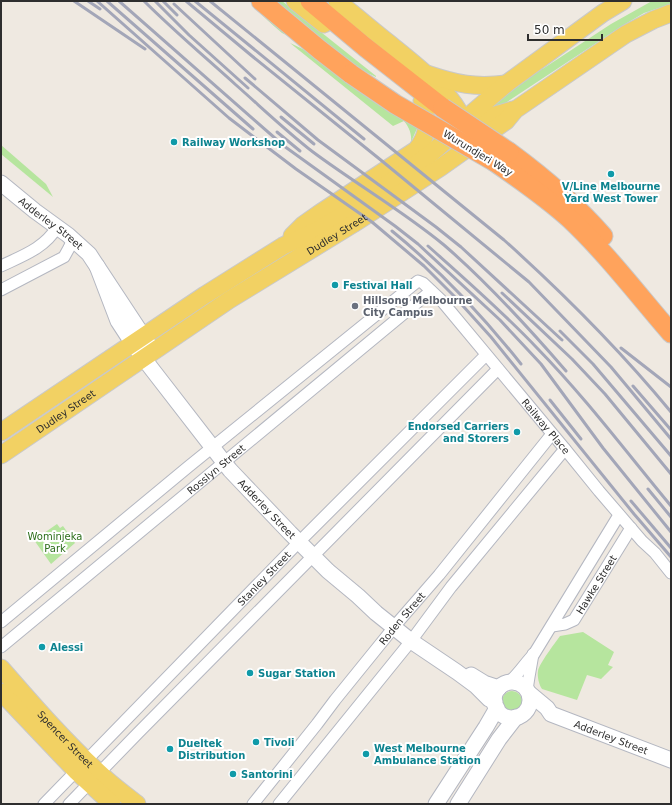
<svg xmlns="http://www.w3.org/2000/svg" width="672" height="805" font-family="'DejaVu Sans',sans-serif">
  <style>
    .green { fill: #b6e59e }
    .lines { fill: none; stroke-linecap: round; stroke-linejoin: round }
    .street-casing { stroke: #b4b7c1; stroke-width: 13 }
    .secondary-casing { stroke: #b4b7c1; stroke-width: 17 }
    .primary-casing { stroke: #c9c9c9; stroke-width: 19 }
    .highway-casing { stroke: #c9c9c9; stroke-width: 21 }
    .street { stroke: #fff; stroke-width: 11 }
    .secondary { stroke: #fff; stroke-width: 15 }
    .primary { stroke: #f2d163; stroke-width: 17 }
    .highway { stroke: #ffa35c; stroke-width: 19 }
    .rail { stroke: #a3a6b8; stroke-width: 3 }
    .highway-bridge-casing { stroke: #c9c9c9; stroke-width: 21; stroke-linecap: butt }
    .highway-bridge { stroke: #ffa35c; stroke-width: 19 }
    .culture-dot { fill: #0f9aa8; stroke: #fff; stroke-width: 1.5 }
    .worship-dot { fill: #6b7280; stroke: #fff; stroke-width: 1.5 }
    .labels { text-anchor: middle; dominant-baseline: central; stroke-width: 4; stroke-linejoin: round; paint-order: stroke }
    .culture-label { font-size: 10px; font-weight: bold; fill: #0d838f; stroke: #fff; text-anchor: start }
    .street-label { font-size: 10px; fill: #2e2e2e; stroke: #fff }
    .worship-label { font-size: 10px; font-weight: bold; fill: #5b616d; stroke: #fff; text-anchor: start }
    .park-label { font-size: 10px; fill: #2c6e1b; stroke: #fff }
  </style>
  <rect width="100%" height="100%" fill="#efe9e1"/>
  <g class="green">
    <path d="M250 1H282L376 76V77L282 33C270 23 259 13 250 1Z"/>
    <polygon points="652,1 671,1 671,4 644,13 622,26 501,106 493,108 490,104 523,79 544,68 611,24"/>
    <path d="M290 43 394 92 406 100 419 124 411 142C412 134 409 127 404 121L393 126Z"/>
    <polygon points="1,145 46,184 53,197 1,154"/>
    <polygon points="57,524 60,528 63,526 75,543 51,564 34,540"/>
    <path d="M583 632 614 652 608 665 613 667 601 679 587 675 577 700 542 689C539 685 537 676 538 671 539 664 555 643 560 636Z"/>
    <circle cx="512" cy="701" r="10"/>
  </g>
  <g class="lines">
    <defs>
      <g id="street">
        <path d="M1 266C22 256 45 248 57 227"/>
        <polyline points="1,290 64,257 69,248 73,239"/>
        <path id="s1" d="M1 622 188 467 418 281 423 283 441 300 565 449 599 491 642 541 655 553 671 573"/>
        <path id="s2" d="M552 626 565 624 574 620 631 528"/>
        <path id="s3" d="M1 647 431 291"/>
        <path d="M508 683C518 675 525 663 534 654L619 515"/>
        <polyline points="527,690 529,677 533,654"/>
        <path id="s4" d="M44 804 299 542 486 355"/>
        <polyline points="69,804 138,733 498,369"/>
        <path id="s5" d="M253 804 317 724 335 700 399 621 439 575 552 434"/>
        <polyline points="279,804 411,641 451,587 565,449"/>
      </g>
      <g id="secondary">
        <path id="s6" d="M1 183 35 211 68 235 89 254 149 345"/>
        <path id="s7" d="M97 266 118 321 133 344 151 368 230 470 290 533 328 571 358 596 376 613 411 641 457 672 476 686 489 699 495 702"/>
        <polyline points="471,675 484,683 499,688"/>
        <circle cx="512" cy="700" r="18"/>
        <path id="s8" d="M529 693 547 708 551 714 671 760"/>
        <polyline points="436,804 486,727 497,708"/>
        <polyline points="458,804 499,739 516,717"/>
      </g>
      <g id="primary">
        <polyline points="295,1 324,24"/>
        <path d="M337 1C355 15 372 30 390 44 409 60 462 99 463 125"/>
        <path d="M427 74C457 84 475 88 506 84"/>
        <polyline points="461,120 474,121 513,110"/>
        <path d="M292 236 303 225 320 213 416 150C431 133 427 120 422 101"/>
        <polyline points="1,432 205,295 283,246 316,231 351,210 429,155 444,142 463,121 506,84 603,13 623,1"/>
        <path id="s9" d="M1 455 229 300 353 224 441 167 506 121 515 110 626 34 653 20 671 13"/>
        <path id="s10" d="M1 668C34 706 68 745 106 779 116 788 127 796 137 804"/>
        <polyline points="1,692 76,771 112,804"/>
      </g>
      <g id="highway">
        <polyline points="261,1 320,50 351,74"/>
        <polyline points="310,1 365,47 443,108"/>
        <path d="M509 152C543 177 575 204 603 236"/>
        <path d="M495 162C521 180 547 198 570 219 607 254 638 295 671 333"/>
      </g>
    </defs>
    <use href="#street" class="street-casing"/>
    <use href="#secondary" class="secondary-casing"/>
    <use href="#primary" class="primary-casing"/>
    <use href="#highway" class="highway-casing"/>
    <use href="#street" class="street"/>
    <use href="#secondary" class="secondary"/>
    <use href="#primary" class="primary"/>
    <use href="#highway" class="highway"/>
    <g class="rail">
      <polyline points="74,1 145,49"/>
      <polyline points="88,1 100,9"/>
      <polyline points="97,1 229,118 296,169 372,222 424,266 454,296 491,337 634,514 671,557"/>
      <polyline points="107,1 253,129"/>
      <polyline points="119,1 284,146 395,226 418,244 500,320 541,364 603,448 671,532"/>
      <path d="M144 1C173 30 205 57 236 85 261 107 286 131 313 152 356 184 403 211 444 245 488 283 528 327 566 371"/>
      <polyline points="155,1 189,35 248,88"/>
      <polyline points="163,1 177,15"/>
      <polyline points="186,1 252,56 382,161 529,282 611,367 671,439"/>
      <polyline points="195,1 364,139"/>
      <path d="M210 1 504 240C563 293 620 350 671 412"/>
      <polyline points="174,4 255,79"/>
      <polyline points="245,78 318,140 436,227 461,247 562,340"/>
      <polyline points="281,117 314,144"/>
      <polyline points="277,132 300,151"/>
      <path d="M392 231C440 270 482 315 521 364"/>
      <path d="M428 246C465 279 503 312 537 348 585 397 627 453 671 506"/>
      <polyline points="502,293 572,359 605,394 671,474"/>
      <polyline points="560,331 593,364 671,456"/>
      <polyline points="621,348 671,387"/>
      <polyline points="633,386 671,430"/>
      <polyline points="550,400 581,439"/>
      <polyline points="648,489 671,517"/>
      <polyline points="631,501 671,548"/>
    </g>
    <defs>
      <g id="highway-bridge">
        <polyline points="351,74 395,104 495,162"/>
        <polyline points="443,108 509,152"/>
      </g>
    </defs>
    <use href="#highway-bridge" class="highway-bridge-casing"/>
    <use href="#highway-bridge" class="highway-bridge"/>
  </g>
  <g class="culture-dot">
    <circle cx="174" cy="142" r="4"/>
    <circle cx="611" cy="174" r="4"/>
    <circle cx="335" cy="285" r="4"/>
    <circle cx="517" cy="432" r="4"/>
    <circle cx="42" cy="647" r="4"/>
    <circle cx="250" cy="673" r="4"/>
    <circle cx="256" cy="742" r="4"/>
    <circle cx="170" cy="749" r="4"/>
    <circle cx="366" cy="754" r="4"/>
    <circle cx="233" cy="774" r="4"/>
  </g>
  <circle class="worship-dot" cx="355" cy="306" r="4"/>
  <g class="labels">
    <g class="culture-label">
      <text x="182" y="142">Railway Workshop</text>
      <text x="611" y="186" text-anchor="middle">V/Line Melbourne<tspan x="611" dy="12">Yard West Tower</tspan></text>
      <text x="343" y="285">Festival Hall</text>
      <text x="509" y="426" text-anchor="end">Endorsed Carriers<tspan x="509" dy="12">and Storers</tspan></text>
      <text x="50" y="647">Alessi</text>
      <text x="258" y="673">Sugar Station</text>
      <text x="264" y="742">Tivoli</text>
      <text x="178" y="743">Dueltek<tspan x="178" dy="12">Distribution</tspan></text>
      <text x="374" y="748">West Melbourne<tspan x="374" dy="12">Ambulance Station</tspan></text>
      <text x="241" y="774">Santorini</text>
    </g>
    <g class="street-label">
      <text transform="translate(478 153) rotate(31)">Wurundjeri Way</text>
      <text stroke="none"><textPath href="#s6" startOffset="64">Adderley Street</textPath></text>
      <text stroke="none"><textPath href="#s9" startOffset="402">Dudley Street</textPath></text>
      <text stroke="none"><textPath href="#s9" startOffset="78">Dudley Street</textPath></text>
      <text stroke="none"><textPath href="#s1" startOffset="733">Railway Place</textPath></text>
      <text stroke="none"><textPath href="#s3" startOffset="279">Rosslyn Street</textPath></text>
      <text stroke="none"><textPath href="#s7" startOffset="299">Adderley Street</textPath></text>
      <text stroke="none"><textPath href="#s4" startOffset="315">Stanley Street</textPath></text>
      <text stroke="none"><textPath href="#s2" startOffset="65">Hawke Street</textPath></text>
      <text stroke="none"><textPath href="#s5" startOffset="238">Roden Street</textPath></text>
      <text stroke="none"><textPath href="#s8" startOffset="95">Adderley Street</textPath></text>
      <text stroke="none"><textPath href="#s10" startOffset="96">Spencer Street</textPath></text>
    </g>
    <g class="worship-label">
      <text x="363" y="300">Hillsong Melbourne<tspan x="363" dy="12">City Campus</tspan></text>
    </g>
    <g class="park-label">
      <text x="55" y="536">Wominjeka<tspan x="55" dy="12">Park</tspan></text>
    </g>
  </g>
  <rect width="672" height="805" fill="none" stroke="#2e2e2e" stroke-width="4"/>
  <path d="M528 34v6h74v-6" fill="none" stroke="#2e2e2e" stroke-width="2"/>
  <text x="534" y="34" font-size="12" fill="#2e2e2e" stroke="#ffffff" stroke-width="3" paint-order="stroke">50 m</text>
</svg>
